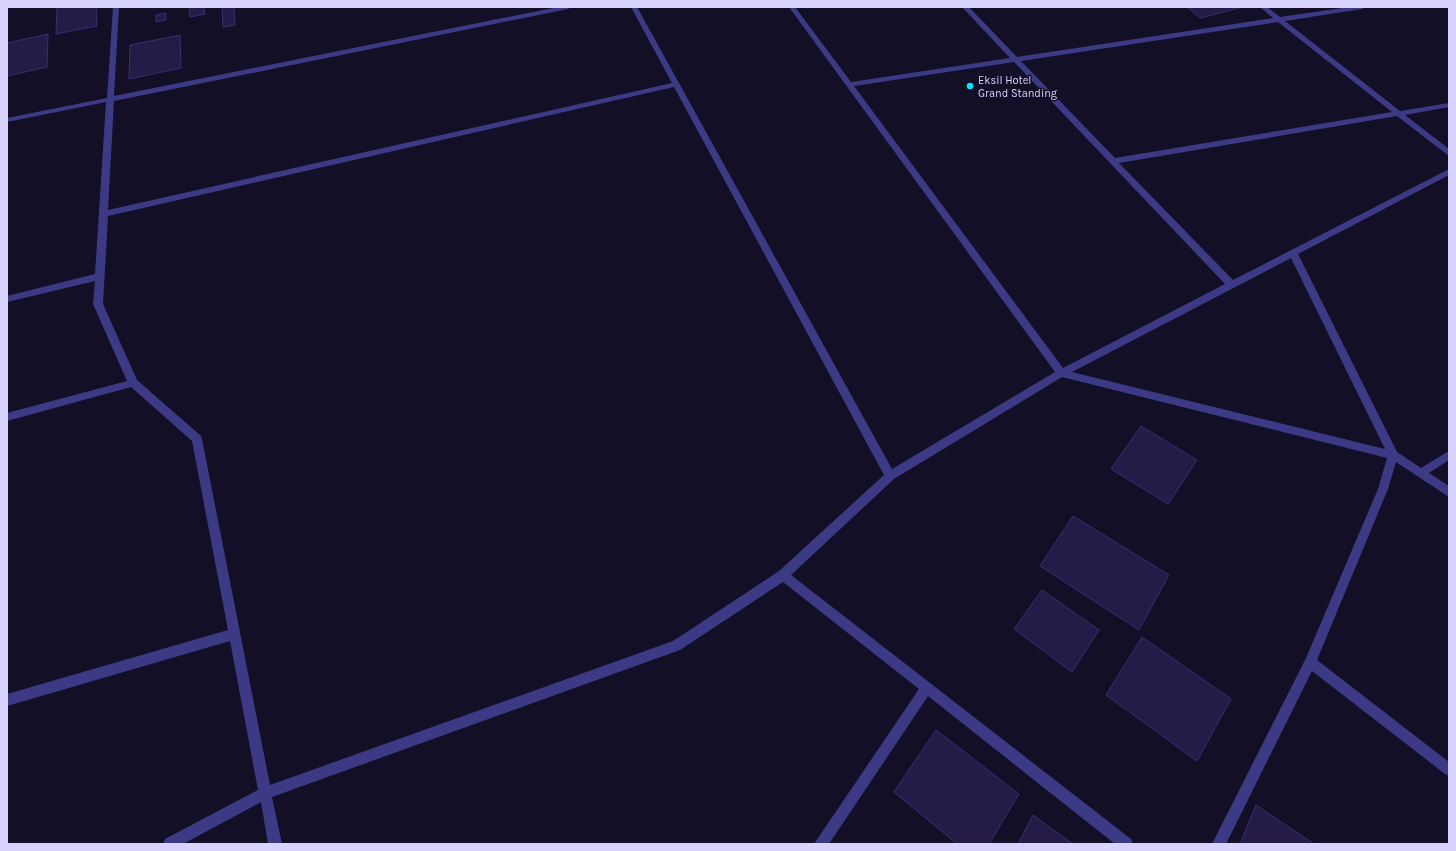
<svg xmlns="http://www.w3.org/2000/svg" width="1456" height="851" font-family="Karla,sans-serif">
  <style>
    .building { fill: #241b47; stroke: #3b2d73 }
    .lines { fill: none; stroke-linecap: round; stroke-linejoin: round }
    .minor { fill: #3d3a85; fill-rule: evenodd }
    .poi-dot { fill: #00e5ff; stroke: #130f26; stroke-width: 1.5 }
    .labels { text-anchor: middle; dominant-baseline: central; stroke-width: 3; stroke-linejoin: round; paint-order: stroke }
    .far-poi-label { font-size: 11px; fill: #d9d4ff; stroke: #130f26; text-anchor: start }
  </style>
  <rect width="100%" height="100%" fill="#130f26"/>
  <g class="building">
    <polygon points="57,7 96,7 97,26 56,34"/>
    <polygon points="189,7 204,7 205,14 190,17"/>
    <polygon points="222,7 234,7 235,25 223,27"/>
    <polygon points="1187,7 1238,7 1239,8 1200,18"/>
    <polygon points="166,13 166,20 156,22 156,15"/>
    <polygon points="48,34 47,67 7,76 7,43"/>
    <polygon points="180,35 181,68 129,79 130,45"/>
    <polygon points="1141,426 1197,460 1168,504 1111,469"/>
    <polygon points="1073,516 1169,575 1139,630 1040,566"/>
    <polygon points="1042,590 1099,630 1072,672 1014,629"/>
    <polygon points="1142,637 1231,699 1197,761 1106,695"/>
    <polygon points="936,730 1019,794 989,844 957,844 894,792"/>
    <polygon points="1256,805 1314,844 1240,844"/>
    <polygon points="1033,815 1073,844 1018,844"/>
  </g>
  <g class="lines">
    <path class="minor" d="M113 7H119L114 96 558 7H571L568 9 114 101 108 210 672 83 631 7H637L892 469 1055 372 789 7H795L851 82 1010 58 962 7H969L1017 57 1273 18 1260 7H1267L1280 17 1349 7H1365L1362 9 1285 21 1400 111 1449 103V107L1405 115 1449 149V156L1397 116 1119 163 1233 280 1449 169V175L1298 254 1397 452 1421 468 1449 451V460L1429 473 1449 486V497L1396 462 1388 489 1317 660 1449 762V776L1445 774 1312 671 1226 844H1212L1306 658 1378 489 1387 458 1062 377 894 479 791 575 1131 839 1133 844H1115L928 696 829 844H814L919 689 783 582 680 650 272 797 282 844H268L261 802 183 844H163L165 839 258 790 230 641 7 706V694L228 630 192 441 131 387 7 421V413L127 381 93 304 95 281 7 302V296L95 274 106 102 7 122V118L107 98ZM1278 22 1392 112 1115 158 1021 61ZM1014 62 1225 284 1063 368 854 86ZM674 87 884 475 779 571 673 641 270 785 202 439 201 436 137 380 103 304 108 216ZM1291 258 1385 449 1072 372Z"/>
  </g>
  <circle class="poi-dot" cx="970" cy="86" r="4"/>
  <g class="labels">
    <g class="far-poi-label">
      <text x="978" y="80">Eksil Hotel<tspan x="978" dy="13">Grand Standing</tspan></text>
    </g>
  </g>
  <rect width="1456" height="851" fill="none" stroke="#d9d4ff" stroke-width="16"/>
</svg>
